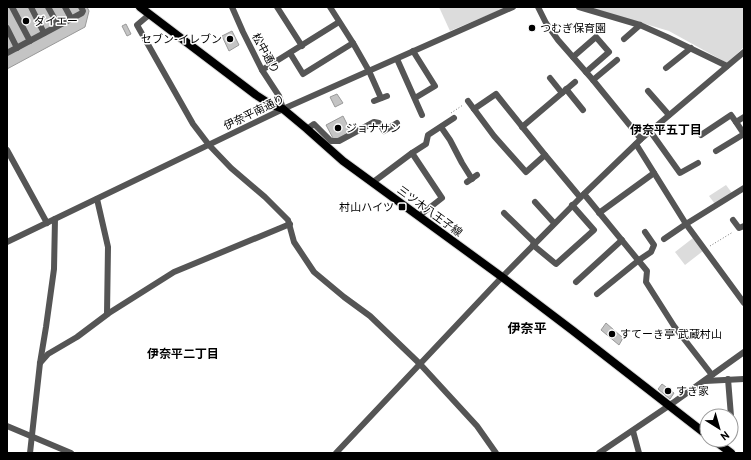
<svg xmlns="http://www.w3.org/2000/svg" width="751" height="460" font-family="'PT Sans','Noto Sans JP',sans-serif">
  <style>
    .green { fill: #dcdcdc }
    .building { fill: #c4c4c4; stroke: #999 }
    .lines { fill: none; stroke-linecap: round; stroke-linejoin: round }
    .major-casing { stroke: #dbdbdb; stroke-width: 10 }
    .path { stroke: #777; stroke-width: 1; stroke-dasharray: 1 2; stroke-linecap: butt }
    .minor { stroke: #555; stroke-width: 6 }
    .major { stroke: #000; stroke-width: 8 }
    .poi-dot { fill: #000; stroke: #fff; stroke-width: 1.5 }
    .labels { text-anchor: middle; dominant-baseline: central; stroke-width: 3; stroke-linejoin: round; paint-order: stroke }
    .poi-label { font-size: 11px; fill: #000; stroke: #fff; text-anchor: start }
    .street-label { font-size: 11px; fill: #000; stroke: #fff }
    .neighbourhood-label { font-size: 12px; font-weight: bold; fill: #000; stroke: #fff }
    .quarter-label { font-size: 13px; font-weight: bold; fill: #000; stroke: #fff }
  </style>
  <rect width="100%" height="100%" fill="#fff"/>
  <g class="green">
    <polygon points="439,7 507,7 450,31"/>
    <polygon points="588,7 744,7 744,47 727,63 669,31"/>
    <polygon points="726,185 732,193 715,204 709,196"/>
    <polygon points="693,238 703,251 685,265 675,252"/>
  </g>
  <g class="building">
    <polygon points="7,7 87,7 89,11 85,27 7,69"/>
    <polygon points="126,24 131,34 127,36 122,26"/>
    <polygon points="232,31 239,45 229,51 222,36"/>
    <polygon points="337,94 343,103 335,107 330,97"/>
    <polygon points="343,116 351,132 334,140 326,125"/>
    <polygon points="606,323 623,338 619,345 601,330"/>
    <polygon points="662,384 674,393 670,399 658,389"/>
  </g>
  <g class="lines">
    <defs>
      <g id="major">
        <polyline points="140,7 256,95 270,104 283,109 307,129 343,161 502,277 572,330 707,435"/>
        <polyline points="714,440 731,453"/>
      </g>
    </defs>
    <use href="#major" class="major-casing"/>
    <g class="path">
      <polyline points="451,113 463,105"/>
      <polyline points="710,246 733,232"/>
    </g>
    <g class="minor">
      <polyline points="12,7 30,41"/>
      <polyline points="31,7 44,33"/>
      <polyline points="48,7 58,25"/>
      <polyline points="65,7 71,18"/>
      <polyline points="232,7 243,32 262,70 279,96 283,109"/>
      <polyline points="277,7 302,46"/>
      <polyline points="330,7 353,43 369,71 381,98"/>
      <polyline points="538,7 546,23 558,40 593,80 641,139"/>
      <polyline points="579,7 640,25 667,37 727,66"/>
      <polyline points="150,14 137,25 193,124 209,145 231,168 265,197 288,220 294,242 314,272 344,297 370,316 420,364 477,426 496,453"/>
      <polyline points="7,28 17,48"/>
      <polyline points="624,39 640,25"/>
      <polyline points="413,51 435,86 415,98"/>
      <polyline points="7,53 82,13 83,11 81,7"/>
      <polyline points="290,53 303,74 353,43"/>
      <polyline points="573,57 596,37 609,52 586,72"/>
      <polyline points="397,59 422,115"/>
      <polyline points="666,68 691,48"/>
      <polyline points="262,70 339,22"/>
      <polyline points="550,78 562,93"/>
      <polyline points="593,80 617,60"/>
      <polyline points="566,89 583,110"/>
      <polyline points="648,91 669,115"/>
      <polyline points="374,101 387,96"/>
      <polyline points="468,101 494,136 526,172 545,155"/>
      <polyline points="474,109 496,94 545,155 580,197"/>
      <polyline points="441,127 450,140 462,163 472,179"/>
      <polyline points="522,127 575,82"/>
      <polyline points="307,129 314,124 331,141 339,141 374,122 379,123 384,131 397,123"/>
      <polyline points="650,131 680,173 698,163"/>
      <polyline points="701,135 731,115 736,122 744,117"/>
      <polyline points="636,144 686,224 744,303"/>
      <polyline points="7,150 47,223"/>
      <polyline points="716,151 744,134 736,122"/>
      <polyline points="412,153 442,198 419,216"/>
      <polyline points="467,182 477,175"/>
      <polyline points="372,183 412,153 426,144 428,135 454,118"/>
      <polyline points="584,194 647,271 646,282 674,326 712,375"/>
      <polyline points="97,199 108,247 107,314"/>
      <polyline points="535,202 554,223"/>
      <polyline points="504,213 535,243"/>
      <polyline points="599,213 654,173"/>
      <polyline points="733,220 739,228 744,226"/>
      <polyline points="664,239 686,224 744,188"/>
      <polyline points="7,242 283,109 513,7"/>
      <polyline points="533,245 556,264 594,230 572,205"/>
      <polyline points="576,282 622,240"/>
      <polyline points="597,294 639,260 651,252 654,245 645,232"/>
      <polyline points="40,363 48,354 77,337 109,313 174,272 290,224"/>
      <polyline points="728,379 731,416"/>
      <polyline points="705,381 744,379"/>
      <polyline points="7,426 71,453"/>
      <polyline points="633,431 639,453"/>
      <polyline points="30,453 40,363 46,327 54,269 55,219"/>
      <polyline points="336,453 502,277 584,194 641,139 744,52"/>
      <polyline points="599,453 670,405 744,352"/>
    </g>
    <use href="#major" class="major"/>
  </g>
  <g class="poi-dot">
    <circle cx="26" cy="21" r="4"/>
    <circle cx="532" cy="28" r="4"/>
    <circle cx="230" cy="39" r="4"/>
    <circle cx="338" cy="128" r="4"/>
    <rect x="398" y="203" width="8" height="8" rx="2"/>
    <circle cx="612" cy="334" r="4"/>
    <circle cx="668" cy="391" r="4"/>
  </g>
  <g class="labels">
    <g class="poi-label">
      <text x="34" y="21">ダイエー</text>
      <text x="540" y="28">つむぎ保育園</text>
      <text x="222" y="39" text-anchor="end">セブン-イレブン</text>
      <text x="346" y="128">ジョナサン</text>
      <text x="394" y="207" text-anchor="end">村山ハイツ</text>
      <text x="620" y="334">すてーき亭 武蔵村山</text>
      <text x="676" y="391">すき家</text>
    </g>
    <g class="street-label">
      <text transform="translate(266 53) rotate(61)">松中通り</text>
      <text transform="translate(254 112) rotate(-26)">伊奈平南通り</text>
      <text transform="translate(430 211) rotate(36)">三ツ木八王子線</text>
    </g>
    <g class="neighbourhood-label">
      <text x="666" y="129">伊奈平五丁目</text>
      <text x="183" y="353">伊奈平二丁目</text>
    </g>
    <g class="quarter-label">
      <text x="527" y="328">伊奈平</text>
    </g>
  </g>
  <rect width="751" height="460" fill="none" stroke="#000000" stroke-width="16"/>
  <g transform="translate(719 428) rotate(143)"><circle r="19" fill="#ffffff" stroke="#999999"/>
  <path d="M0-3L7 15L0 10L-7 15Z" fill="#000000"/>
  <text y="-6" font-size="11" font-weight="bold" text-anchor="middle" fill="#000000">N</text>
  </g>
</svg>
